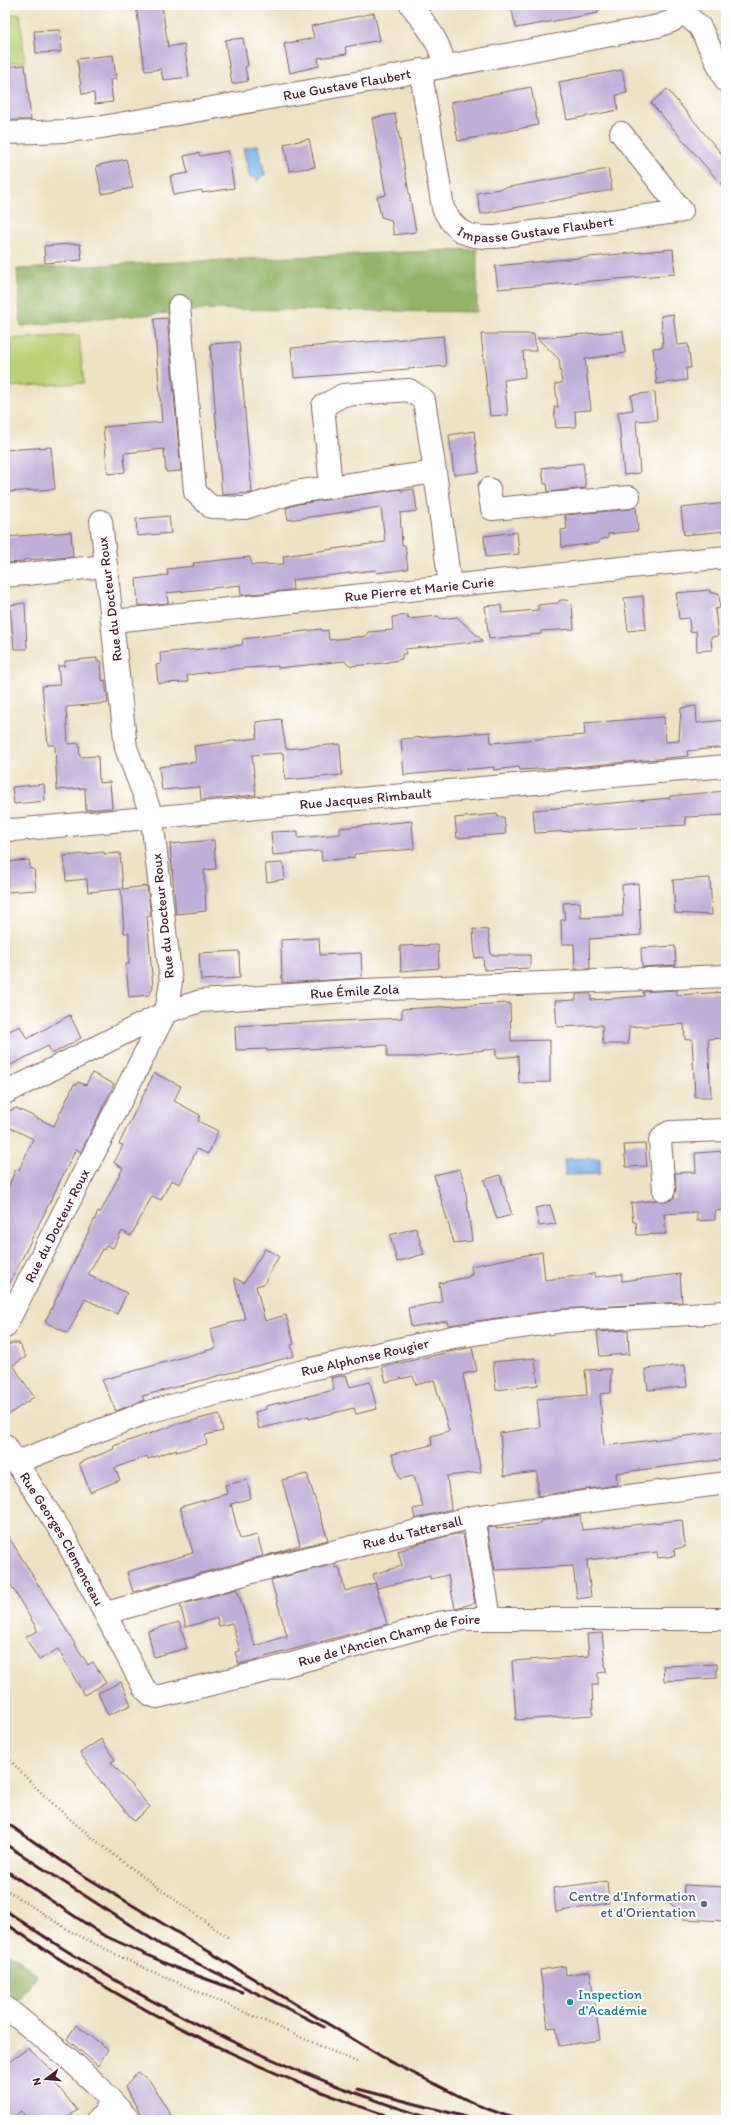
<svg xmlns="http://www.w3.org/2000/svg" width="731" height="2125" font-family="Itim,sans-serif">
  <style>
    .green { fill: #b9d075; stroke: #827850 }
    .forest { fill: #92b266; stroke: #6e6848 }
    .water { fill: #79b6eb; stroke: #626a8b }
    .building { fill: #bfaed8 }
    .lines { fill: none; stroke-linecap: round; stroke-linejoin: round }
    .minor-casing { stroke: #836360; stroke-width: 24 }
    .path { stroke: #836360; stroke-width: 2.5; stroke-dasharray: 1 3; stroke-linecap: butt }
    .minor { stroke: #fff; stroke-width: 22 }
    .rail { stroke: #4a1f2b; stroke-width: 3 }
    .service-dot { fill: #5c6f8a; stroke: #fff; stroke-width: 1.5 }
    .culture-dot { fill: #0f9aa8; stroke: #fff; stroke-width: 1.5 }
    .labels { text-anchor: middle; dominant-baseline: central; stroke-width: 4; stroke-linejoin: round; paint-order: stroke }
    .street-label { font-size: 14px; fill: #4a1f2b; stroke: #fff }
    .service-label { font-size: 14px; fill: #4e5e75; stroke: #fff; text-anchor: end }
    .culture-label { font-size: 14px; fill: #0d838f; stroke: #fff; text-anchor: start }
  </style>
  <rect width="100%" height="100%" fill="#fff"/>
  <filter id="ink" filterUnits="userSpaceOnUse"><feTurbulence type="fractalNoise" baseFrequency=".025" numOctaves="2"/><feDisplacementMap in="SourceGraphic" scale="8" xChannelSelector="R" yChannelSelector="G"/><feConvolveMatrix kernelMatrix="1 2 1 2 8 2 1 2 1" color-interpolation-filters="sRGB"/></filter>
  <filter id="wash" filterUnits="userSpaceOnUse"><feTurbulence type="fractalNoise" baseFrequency=".012" numOctaves="4" result="noise"/><feDisplacementMap in="SourceGraphic" scale="16" xChannelSelector="R" yChannelSelector="G"/><feGaussianBlur stdDeviation="0.9" result="paint"/><feColorMatrix in="noise" values="0 0 0 0 0 0 0 0 0 0 0 0 0 0 0 0 0 1.4 0 .05"/><feComposite in="paint" operator="in"/></filter>
  <g filter="url(#wash)">
    <rect width="100%" height="100%" fill="#ede2c2"/>
    <g class="green">
      <polygon points="20,14 25,62 5,64 5,15"/>
      <polygon points="79,335 84,383 5,387 5,339"/>
    </g>
    <g class="forest">
      <polygon points="477,249 477,312 212,309 21,326 17,269"/>
      <polygon points="5,1949 37,1975 18,2002 5,1991"/>
    </g>
    <g class="water">
      <polygon points="258,145 265,175 262,175 258,181 253,177 250,178 243,149"/>
      <polygon points="600,1158 600,1174 565,1175 564,1159"/>
    </g>
    <g id="blocks">
      <g class="building">
        <polygon points="136,5 162,5 168,47 184,44 189,77 163,80 161,69 145,71"/>
        <polygon points="523,5 597,5 598,13 516,28 511,7"/>
        <polygon points="374,13 380,40 345,47 347,54 318,58 319,66 290,73 284,44 314,38 311,26"/>
        <polygon points="60,30 61,52 36,53 34,31"/>
        <polygon points="243,38 248,66 245,67 248,81 232,84 225,40"/>
        <polygon points="113,55 116,79 110,80 113,102 95,104 94,93 82,94 77,59"/>
        <polygon points="25,65 31,120 5,120 5,67"/>
        <polygon points="622,70 627,93 616,95 618,110 567,120 559,82"/>
        <polygon points="531,87 538,125 458,141 451,102"/>
        <polygon points="667,89 726,159 726,190 651,103"/>
        <polygon points="395,114 416,232 394,235 391,220 381,217 377,197 386,195 372,118"/>
        <polygon points="309,139 315,167 289,171 284,144"/>
        <polygon points="228,151 234,188 202,193 202,190 174,195 170,176 188,173 184,156 199,153 200,156"/>
        <polygon points="126,159 133,188 102,194 96,166"/>
        <polygon points="608,169 612,190 481,214 477,193"/>
        <polygon points="70,244 80,244 82,260 45,263 44,246"/>
        <polygon points="673,249 675,274 498,289 495,266"/>
        <polygon points="673,314 677,345 688,344 691,368 686,368 687,380 657,384 653,348 663,347 661,316"/>
        <polygon points="167,318 181,471 166,472 164,449 124,453 125,472 108,474 103,427 162,422 154,319"/>
        <polygon points="623,331 625,353 585,359 591,410 575,411 576,427 556,428 554,407 558,407 555,384 562,383 559,359 537,338"/>
        <polygon points="481,334 534,334 536,351 523,351 525,377 504,380 508,415 490,416"/>
        <polygon points="443,336 446,366 294,378 291,348"/>
        <polygon points="239,342 252,493 222,495 210,344"/>
        <polygon points="655,392 657,420 636,421 640,473 624,475 618,412 633,410 631,395"/>
        <polygon points="474,431 479,472 454,475 449,435"/>
        <polygon points="51,447 55,489 5,492 5,450"/>
        <polygon points="583,463 586,488 548,492 547,484 544,484 542,468"/>
        <polygon points="401,489 401,491 414,489 417,511 400,513 402,545 405,545 408,569 377,573 376,570 292,580 293,590 241,595 240,585 167,593 168,603 138,606 136,579 168,575 167,569 194,566 193,563 250,557 252,565 284,564 283,556 385,542 381,507 288,520 286,508 298,504"/>
        <polygon points="726,503 726,531 684,535 681,508"/>
        <polygon points="636,507 638,531 608,534 608,538 599,540 599,543 562,547 561,530 567,529 565,515 630,509"/>
        <polygon points="169,516 171,533 137,536 136,519"/>
        <polygon points="71,532 73,557 23,560 23,562 5,563 5,537"/>
        <polygon points="517,532 519,554 486,557 484,536"/>
        <polygon points="710,590 710,593 719,593 720,608 715,609 718,636 711,637 712,650 697,651 696,631 690,632 689,618 679,619 676,593"/>
        <polygon points="643,596 646,629 628,631 624,598"/>
        <polygon points="560,600 567,600 572,605 574,629 541,631 541,634 489,639 485,606 501,605 502,613 538,610 538,605 558,603"/>
        <polygon points="25,603 27,649 14,649 10,605"/>
        <polygon points="408,615 408,619 438,616 441,619 457,617 483,641 405,649 406,654 402,654 402,659 384,663 351,666 345,661 278,668 278,666 246,668 187,675 188,682 158,683 156,665 161,664 160,653 242,645 243,639 321,629 322,631 328,630 329,640 366,636 368,632 393,630 392,617"/>
        <polygon points="97,658 97,661 101,661 102,681 105,680 108,703 66,707 68,744 79,743 80,757 98,756 99,783 110,782 112,808 86,810 85,788 57,790 55,745 48,745 42,686 60,685 58,666 65,666 65,661"/>
        <polygon points="696,706 697,723 726,720 726,747 687,751 688,756 574,767 520,770 519,767 494,770 494,767 404,775 401,739 490,732 491,743 585,735 584,723 664,717 666,742 679,741 681,708"/>
        <polygon points="281,719 286,749 340,744 342,775 285,780 283,753 252,755 256,795 201,800 200,787 162,790 159,767 196,762 194,746 257,738 256,722"/>
        <polygon points="44,784 45,801 14,804 12,787"/>
        <polygon points="726,791 726,815 685,817 686,825 535,833 533,810 670,798 670,796"/>
        <polygon points="497,814 498,817 504,817 506,834 457,838 455,818"/>
        <polygon points="412,821 414,849 354,854 354,858 330,860 322,861 321,851 273,855 271,832 298,831 298,838 340,834 340,828"/>
        <polygon points="214,840 216,869 204,870 206,911 176,914 170,844"/>
        <polygon points="104,852 104,854 120,853 123,889 147,886 151,916 147,916 153,987 149,995 129,997 126,964 129,964 129,933 124,933 121,889 88,892 87,879 66,881 64,856"/>
        <polygon points="29,860 30,869 34,869 36,890 5,892 5,862"/>
        <polygon points="283,863 285,879 267,882 265,864"/>
        <polygon points="710,878 712,915 675,913 673,880"/>
        <polygon points="638,883 641,935 589,939 590,969 575,969 574,944 562,944 561,920 565,920 563,903 580,902 581,918 623,916 622,885"/>
        <polygon points="473,929 488,930 491,955 530,955 530,968 484,970 483,957 475,958"/>
        <polygon points="319,938 320,955 361,953 362,978 282,983 281,940"/>
        <polygon points="438,945 439,968 401,971 400,946"/>
        <polygon points="675,946 676,965 642,967 641,948"/>
        <polygon points="239,951 240,978 201,980 199,953"/>
        <polygon points="677,990 677,995 726,992 726,1038 708,1039 711,1097 695,1097 692,1039 685,1040 684,1024 629,1027 628,1044 603,1044 602,1025 557,1027 555,1001 576,1000 576,994 591,994 591,1000 644,996 643,992"/>
        <polygon points="510,1003 511,1041 550,1040 550,1082 519,1083 518,1056 496,1058 496,1049 416,1057 387,1057 387,1045 267,1051 267,1049 236,1050 235,1026 402,1018 402,1009"/>
        <polygon points="70,1015 81,1038 52,1054 48,1046 5,1068 5,1033 20,1026 27,1039"/>
        <polygon points="92,1073 114,1084 81,1152 76,1149 5,1293 5,1194 16,1169 19,1170 33,1139 5,1125 5,1113 16,1108 54,1126 74,1084 76,1085 78,1082 86,1085"/>
        <polygon points="154,1073 181,1086 174,1101 200,1115 198,1121 218,1131 208,1154 197,1149 180,1184 171,1180 161,1200 152,1196 131,1236 122,1231 113,1248 106,1245 104,1250 102,1249 88,1275 127,1293 117,1314 85,1299 68,1333 45,1322 98,1212 100,1213 123,1168 114,1163 123,1145 119,1144"/>
        <polygon points="645,1144 647,1166 626,1167 624,1145"/>
        <polygon points="726,1151 726,1210 715,1211 715,1220 697,1221 697,1212 664,1214 666,1234 637,1235 636,1222 633,1222 631,1203 657,1200 665,1202 671,1200 674,1198 676,1189 675,1173 696,1172 695,1153"/>
        <polygon points="460,1169 465,1186 472,1241 454,1243 434,1175"/>
        <polygon points="500,1175 512,1215 497,1219 484,1180"/>
        <polygon points="550,1205 556,1224 539,1226 535,1208"/>
        <polygon points="416,1228 424,1254 397,1262 390,1235"/>
        <polygon points="265,1249 279,1256 264,1284 256,1286 265,1321 286,1315 294,1344 291,1345 294,1356 142,1396 144,1400 116,1411 102,1380 216,1348 210,1329 245,1319 234,1278 244,1283"/>
        <polygon points="542,1252 545,1280 592,1274 595,1274 595,1277 622,1274 622,1281 680,1274 682,1302 562,1309 448,1325 447,1321 411,1327 408,1308 442,1302 439,1283 469,1277 469,1275 472,1275 471,1266"/>
        <polygon points="628,1330 629,1354 600,1356 597,1332"/>
        <polygon points="12,1343 19,1343 26,1357 13,1365 34,1397 5,1417 5,1347"/>
        <polygon points="472,1347 477,1371 463,1374 481,1472 447,1476 451,1509 415,1519 413,1509 423,1507 414,1476 400,1479 392,1454 432,1445 431,1436 449,1431 434,1380 416,1385 413,1376 386,1382 382,1367"/>
        <polygon points="535,1358 538,1385 496,1390 493,1362"/>
        <polygon points="685,1365 687,1387 648,1390 645,1369"/>
        <polygon points="611,1369 611,1393 600,1394 604,1446 726,1431 726,1459 616,1473 617,1485 538,1496 537,1472 504,1476 500,1433 540,1427 537,1399 587,1395 585,1370"/>
        <polygon points="346,1375 350,1387 370,1382 377,1409 356,1414 354,1408 309,1419 309,1416 259,1429 255,1412 266,1409 266,1406 334,1390 331,1378"/>
        <polygon points="219,1414 223,1431 205,1435 207,1444 176,1452 177,1449 148,1459 147,1456 115,1468 120,1480 90,1492 79,1463 114,1449 113,1446 125,1442 178,1424"/>
        <polygon points="307,1474 328,1540 265,1556 300,1545 282,1480"/>
        <polygon points="247,1480 251,1498 231,1504 240,1539 257,1535 263,1556 133,1592 127,1572 193,1553 180,1507 227,1494 225,1485"/>
        <polygon points="580,1515 582,1530 682,1520 685,1547 674,1549 675,1556 658,1558 657,1552 587,1560 591,1597 577,1599 573,1566 495,1570 487,1528 496,1527 496,1529 540,1524 540,1521"/>
        <polygon points="5,1531 88,1665 93,1662 106,1683 84,1695 58,1649 39,1660 25,1637 38,1631 5,1575"/>
        <polygon points="455,1534 463,1534 475,1603 455,1608 448,1575 430,1579 430,1576 377,1588 373,1574 402,1566 398,1551 421,1543"/>
        <polygon points="335,1564 336,1568 339,1567 345,1591 375,1583 387,1624 239,1664 235,1652 240,1651 232,1623 219,1626 217,1618 186,1627 180,1605 237,1589 255,1646 287,1636 271,1580"/>
        <polygon points="179,1622 187,1648 154,1657 148,1631"/>
        <polygon points="602,1633 606,1672 598,1673 598,1685 592,1685 593,1715 516,1720 512,1661 589,1656 587,1634"/>
        <polygon points="717,1664 717,1678 664,1681 663,1666"/>
        <polygon points="121,1682 131,1705 108,1715 98,1693"/>
        <polygon points="101,1739 115,1760 111,1762 150,1807 134,1821 104,1786 80,1753"/>
        <polygon points="607,1881 609,1903 556,1912 553,1888"/>
        <polygon points="684,1885 726,1887 726,1921 682,1919 682,1914 667,1900 683,1900"/>
        <polygon points="565,1966 566,1975 590,1971 600,2040 559,2046 556,2027 548,2028 540,1970"/>
        <polygon points="76,2025 108,2049 98,2066 67,2039"/>
        <polygon points="28,2048 60,2078 55,2083 77,2110 65,2120 28,2120 21,2111 10,2120 5,2120 5,2065"/>
        <polygon points="138,2072 150,2081 174,2120 144,2120 125,2087"/>
      </g>
    </g>
  </g>
  <g filter="url(#ink)">
    <use href="#blocks" fill-opacity="0" stroke="#836360" stroke-width="1"/>
    <g class="lines">
      <defs>
        <g id="minor">
          <path d="M411 5C425 24 441 42 444 66"/>
          <polyline points="682,11 700,27 726,81"/>
          <path id="s1" d="M422 70 423 86 443 208C456 234 468 238 496 237L682 211 621 133"/>
          <path id="s2" d="M5 133 67 131 102 127 379 79 658 26 672 21 682 11"/>
          <polyline points="179,306 195,492 211,507 245,508 295,492 435,472 450,585"/>
          <polyline points="331,487 323,406 343,395 409,390 424,400 435,472"/>
          <polyline points="489,489 492,509 629,497"/>
          <polyline points="5,576 106,566"/>
          <path id="s3" d="M113 621 726 557"/>
          <path id="s4" d="M5 829 13 830 726 766"/>
          <path id="s5" d="M5 1093 166 1012 201 1001 363 990 726 976"/>
          <polyline points="664,1190 660,1141 664,1135 670,1132 726,1130"/>
          <path id="s6" d="M5 1327 166 1012 171 982 153 828 149 808 126 748 101 521"/>
          <path id="s7" d="M5 1445 64 1536 144 1688 151 1695 157 1697 266 1671 438 1623 464 1619H726"/>
          <path id="s8" d="M17 1462 148 1412 311 1369 453 1337 563 1321 726 1312"/>
          <polyline points="473,1517 490,1618"/>
          <path id="s9" d="M106 1613 252 1572 473 1517 726 1483"/>
          <polyline points="5,2007 69,2059 98,2086 129,2120"/>
          <polyline points="97,2120 103,2115 111,2101"/>
        </g>
      </defs>
      <use href="#minor" class="minor-casing"/>
      <g class="path">
        <path d="M5 1754C68 1828 151 1882 230 1939"/>
        <polyline points="5,1889 70,1931 131,1962 359,2063"/>
      </g>
      <use href="#minor" class="minor"/>
      <g class="rail">
        <polyline points="5,1822 81,1874 389,2061 477,2105 518,2120"/>
        <polyline points="5,1844 161,1945 324,2027"/>
        <polyline points="5,1870 103,1935 176,1968 242,1992"/>
        <path d="M5 1910C137 2002 281 2072 435 2120"/>
        <path d="M5 1923C127 2007 259 2074 400 2120"/>
        <polyline points="358,2089 478,2120"/>
      </g>
    </g>
  </g>
  <circle class="service-dot" cx="704" cy="1904" r="4"/>
  <circle class="culture-dot" cx="570" cy="2002" r="4"/>
  <g class="labels">
    <g class="street-label">
      <text stroke="none"><textPath href="#s2" startOffset="346">Rue Gustave Flaubert</textPath></text>
      <text stroke="none"><textPath href="#s1" startOffset="245">Impasse Gustave Flaubert</textPath></text>
      <text stroke="none"><textPath href="#s3" startOffset="308">Rue Pierre et Marie Curie</textPath></text>
      <text transform="translate(110 599) rotate(-97)">Rue du Docteur Roux</text>
      <text stroke="none"><textPath href="#s4" startOffset="362">Rue Jacques Rimbault</textPath></text>
      <text transform="translate(163 916) rotate(-96)">Rue du Docteur Roux</text>
      <text stroke="none"><textPath href="#s5" startOffset="371">Rue Émile Zola</textPath></text>
      <text stroke="none"><textPath href="#s6" startOffset="114">Rue du Docteur Roux</textPath></text>
      <text stroke="none"><textPath href="#s8" startOffset="364">Rue Alphonse Rougier</textPath></text>
      <text stroke="none"><textPath href="#s9" startOffset="317">Rue du Tattersall</textPath></text>
      <text stroke="none"><textPath href="#s7" startOffset="110">Rue Georges Clemenceau</textPath></text>
      <text stroke="none"><textPath href="#s7" startOffset="536">Rue de l'Ancien Champ de Foire</textPath></text>
    </g>
    <g class="service-label">
      <text x="696" y="1896">Centre d'Information<tspan x="696" dy="16">et d'Orientation</tspan></text>
    </g>
    <g class="culture-label">
      <text x="578" y="1994">Inspection<tspan x="578" dy="16">d'Académie</tspan></text>
    </g>
  </g>
  <rect width="731" height="2125" fill="none" stroke="#fff" stroke-width="20"/>
  <g transform="translate(46 2079) rotate(254)" stroke="#ffffff" stroke-width="3" paint-order="stroke">
  <path d="M0-3L7 15L0 10L-7 15Z" fill="#4a1f2b"/>
  <text y="-6" font-size="11" font-weight="bold" text-anchor="middle" fill="#4a1f2b">N</text>
  </g>
</svg>
